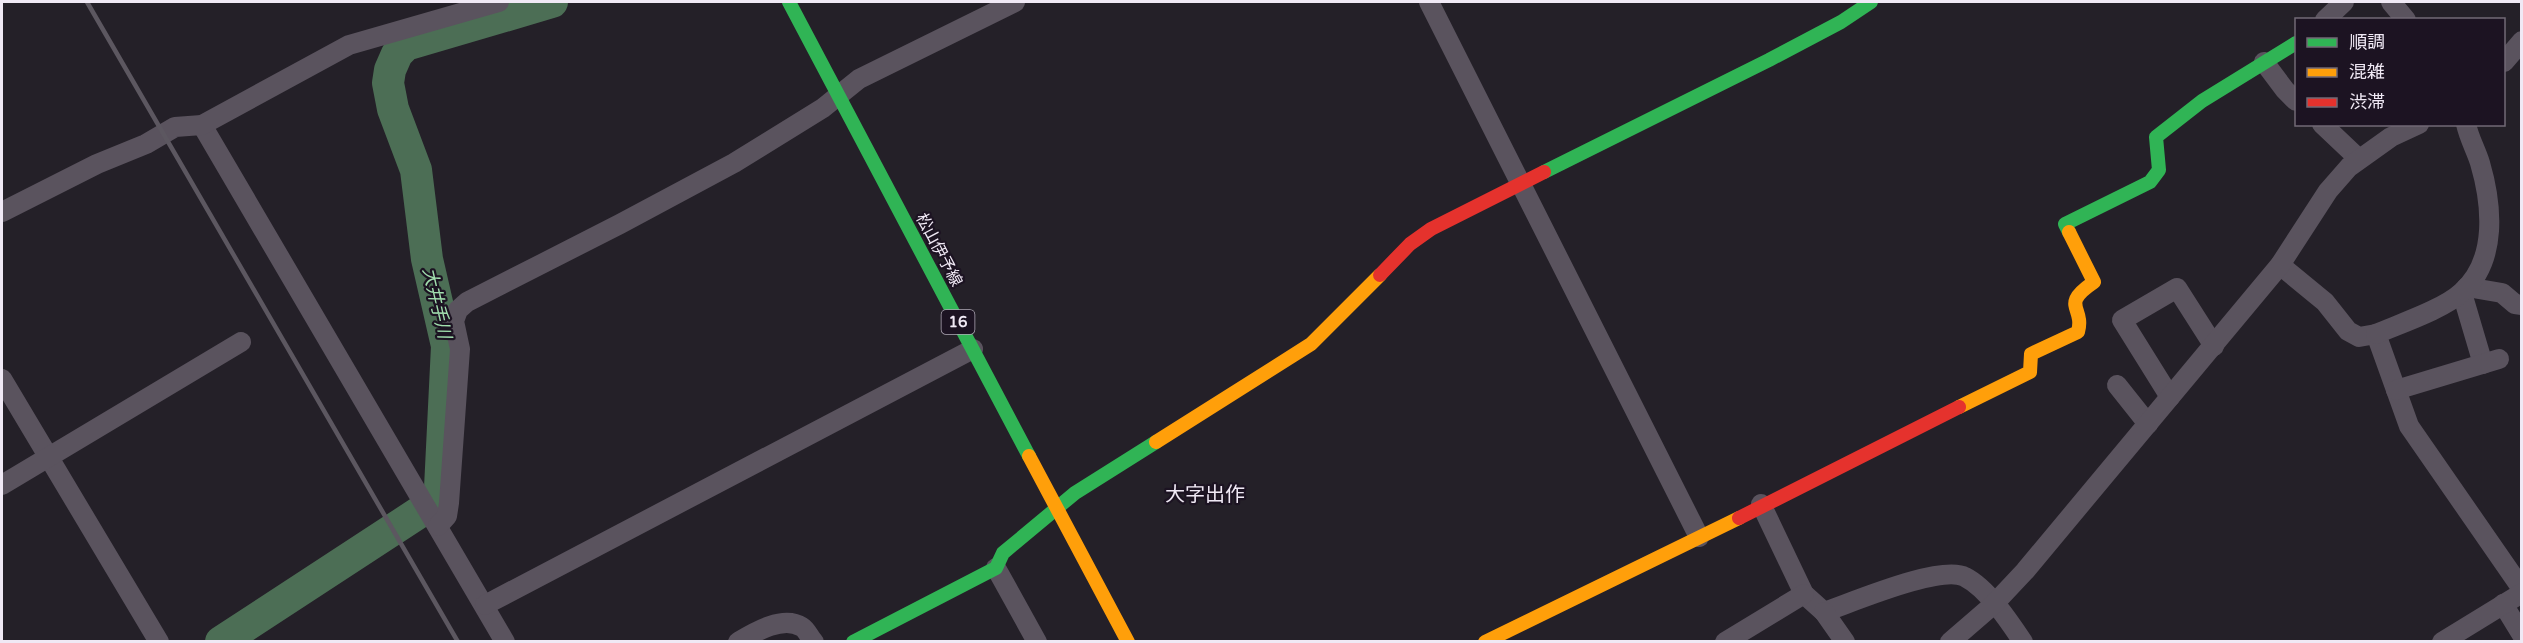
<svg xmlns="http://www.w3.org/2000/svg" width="2523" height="643" font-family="'Varela Round','Noto Sans JP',sans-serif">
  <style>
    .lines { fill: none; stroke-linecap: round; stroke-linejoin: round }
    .river { stroke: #4c6e55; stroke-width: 32 }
    .street { stroke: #5a535e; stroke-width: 20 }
    .fast { stroke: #30b455; stroke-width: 14 }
    .slow { stroke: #ff9f0a; stroke-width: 14 }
    .jam { stroke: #e5322d; stroke-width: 14 }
    .rail { stroke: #5c5760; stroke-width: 4.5 }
    .labels { text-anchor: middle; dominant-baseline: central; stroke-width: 4.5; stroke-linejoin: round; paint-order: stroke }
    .shield { fill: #1c1322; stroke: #b0a9b6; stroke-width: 1.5 }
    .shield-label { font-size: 15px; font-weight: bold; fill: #f0e9f5 }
    .street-label { font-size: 16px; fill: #f0e9f5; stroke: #1c1322 }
    .water-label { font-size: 18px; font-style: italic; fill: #a2e0af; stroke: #1c1322 }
    .quarter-label { font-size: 20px; fill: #f0e9f5; stroke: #1c1322 }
  </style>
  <rect width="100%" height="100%" fill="#242028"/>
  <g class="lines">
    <polyline class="river" points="221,642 435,502 440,488 447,346 427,259 416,170 393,109 388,83 390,70 397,54 406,45 552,2"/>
    <g class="street">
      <polyline points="1429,2 1699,537"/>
      <polyline points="2391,2 2406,20"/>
      <polyline points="2325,20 2344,2"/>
      <polyline points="2264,62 2285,90 2296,101"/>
      <polyline points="2504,62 2522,41"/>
      <polyline points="2322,124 2359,159"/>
      <polyline points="202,125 505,642"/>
      <polyline points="2,212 97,164 146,144 175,127 202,125 349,45 499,2"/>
      <polyline points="2280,265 2325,302 2348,331 2359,337 2376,334 2409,426 2522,589"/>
      <polyline points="2467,287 2502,293 2515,304 2522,305"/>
      <polyline points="2462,293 2483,364"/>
      <path d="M2376 334C2399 324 2444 309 2462 292 2498 260 2492 204 2480 163 2476 150 2469 138 2466 124"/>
      <polyline points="2,379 159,642"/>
      <polyline points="2117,385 2148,424"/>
      <polyline points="2396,390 2499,359"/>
      <polyline points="2170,397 2122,320 2177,288 2214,346"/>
      <polyline points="2,485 241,342"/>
      <path d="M1761 504 1804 594 1824 612C1851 603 1941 564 1965 577 1987 588 2009 621 2023 642"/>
      <polyline points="438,526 447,516 449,503 460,349 454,321 458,310 467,302 620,224 734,163 823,108 859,79 1015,2"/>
      <polyline points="996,568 1037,642"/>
      <polyline points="2503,604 2522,635"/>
      <polyline points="485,605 973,349"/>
      <polyline points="1824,612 1845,642"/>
      <path d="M738 642C755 632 783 615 802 627 807 630 809 637 814 642"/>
      <polyline points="1725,642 1804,594"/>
      <polyline points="1950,642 1994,604 2025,571 2280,265 2328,191 2349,167 2391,137 2419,124"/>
      <polyline points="2442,642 2522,593"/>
    </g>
    <g class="fast">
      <polyline points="789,2 1029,456"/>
      <polyline points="1544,172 1769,60 1841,22 1871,2"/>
      <polyline points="2069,232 2065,224 2150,182 2159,170 2156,137 2202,101 2296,43"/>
      <polyline points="853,642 996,568 1003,553 1075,493 1156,442"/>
    </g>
    <g class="slow">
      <path d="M1959 407 2030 372 2031 354 2078 332C2085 306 2059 306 2094 282L2069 232"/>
      <polyline points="1156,442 1311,344 1380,275"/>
      <polyline points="1029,456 1128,642"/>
      <polyline points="1485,642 1739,518"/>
    </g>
    <g class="jam">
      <polyline points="1380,275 1410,244 1431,229 1544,172"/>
      <polyline points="1739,518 1959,407"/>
    </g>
    <polyline class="rail" points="87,2 458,642"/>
  </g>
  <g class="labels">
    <rect class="shield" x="941.5" y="310" width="33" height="24" rx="4.5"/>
    <g class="shield-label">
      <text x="958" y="322">16</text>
    </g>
    <g class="street-label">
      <text transform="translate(939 250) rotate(62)">松山伊予線</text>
    </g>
    <g class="water-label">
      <text transform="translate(437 303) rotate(77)">大井手川</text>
    </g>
    <g class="quarter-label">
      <text x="1205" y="495">大字出作</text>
    </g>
  </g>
  <rect width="2523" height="643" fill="none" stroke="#f0e9f5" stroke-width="6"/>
  <rect x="2295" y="18" width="210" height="108" fill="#1c1322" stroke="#716976" stroke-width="1.5"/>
  <rect x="2307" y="38" width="30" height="9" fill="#30b455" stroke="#716976" stroke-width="1.5"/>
  <text x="2349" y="48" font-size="18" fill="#f0e9f5">順調</text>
  <rect x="2307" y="68" width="30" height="9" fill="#ff9f0a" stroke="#716976" stroke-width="1.5"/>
  <text x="2349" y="78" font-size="18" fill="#f0e9f5">混雑</text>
  <rect x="2307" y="98" width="30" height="9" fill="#e5322d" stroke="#716976" stroke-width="1.5"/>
  <text x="2349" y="108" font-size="18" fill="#f0e9f5">渋滞</text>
</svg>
